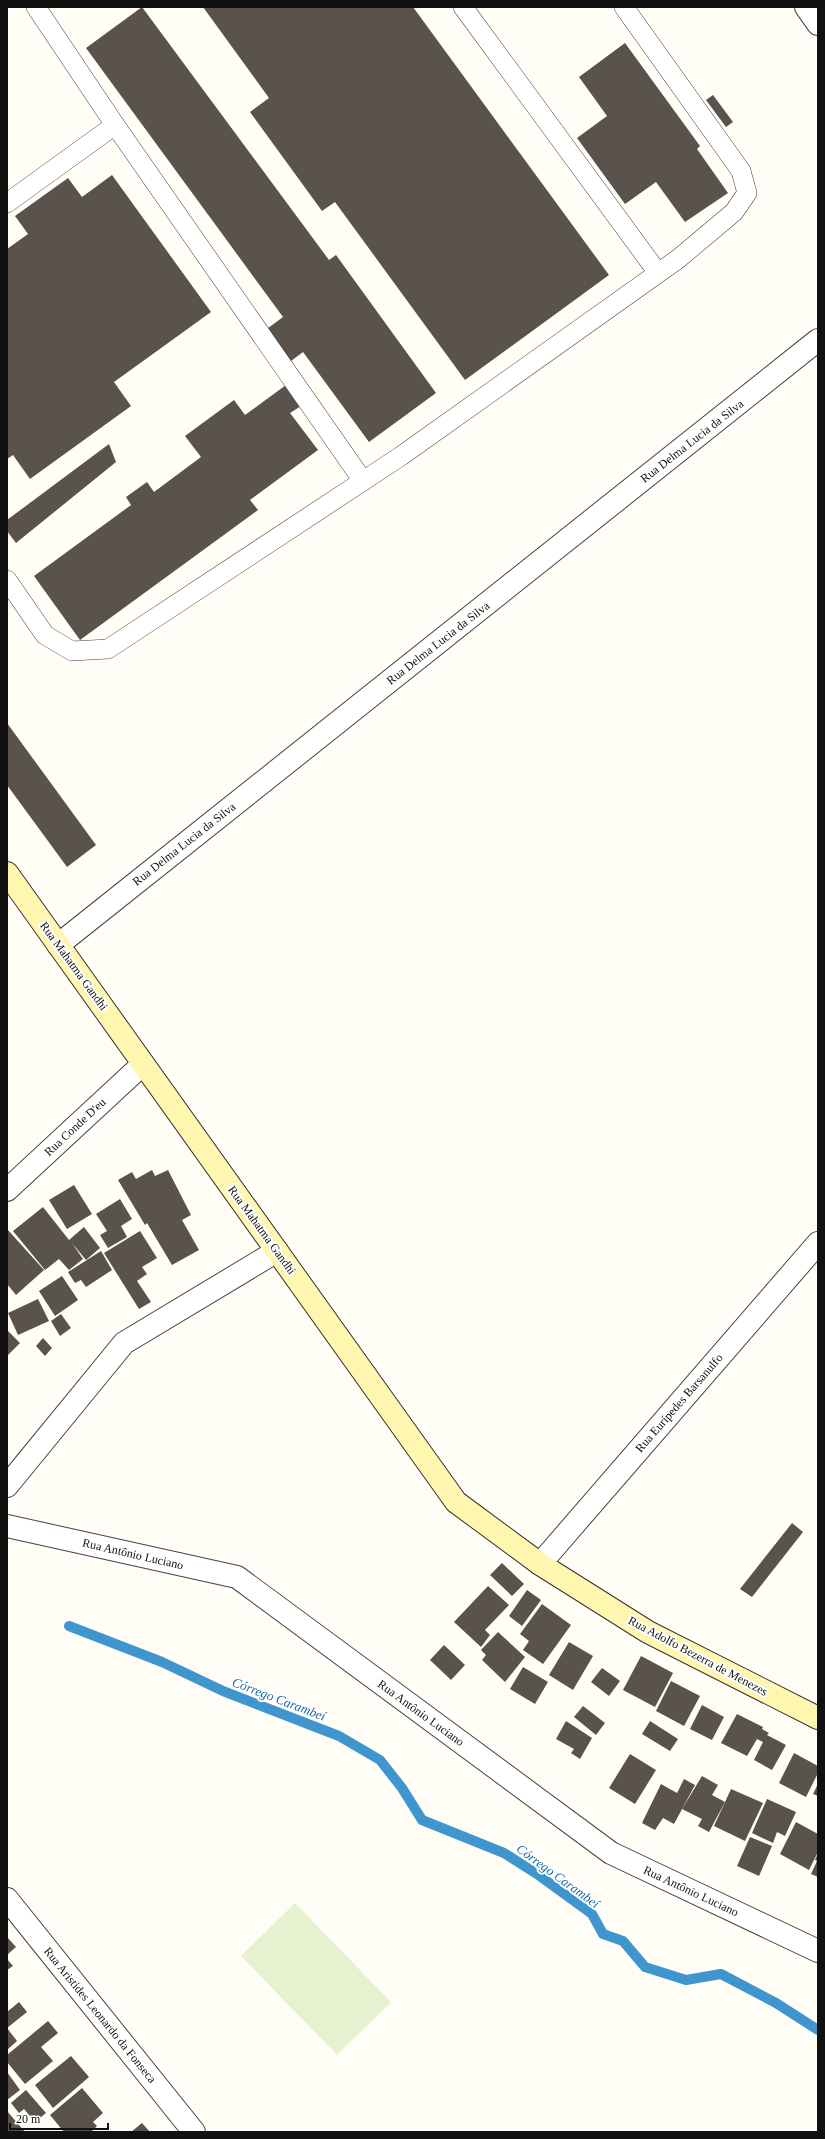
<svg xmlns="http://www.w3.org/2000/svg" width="825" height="2139" font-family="Georgia,serif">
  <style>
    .pitch { fill: #e6f2cf }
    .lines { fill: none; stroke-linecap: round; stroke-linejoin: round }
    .stream { stroke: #3f96cf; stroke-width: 10 }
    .building { fill: #5a524d }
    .lane-casing { stroke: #444; stroke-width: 20 }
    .street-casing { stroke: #444; stroke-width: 24 }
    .secondary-casing { stroke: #333; stroke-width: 24 }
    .lane { stroke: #fff; stroke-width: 19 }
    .street { stroke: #fff; stroke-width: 22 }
    .secondary { stroke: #fff6b0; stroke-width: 22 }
    .labels { text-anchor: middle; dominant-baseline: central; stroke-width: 4; stroke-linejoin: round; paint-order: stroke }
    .street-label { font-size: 12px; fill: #111; stroke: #fff }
    .water-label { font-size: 13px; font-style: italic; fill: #1768a6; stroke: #fff }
  </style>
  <rect width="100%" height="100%" fill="#fffdf5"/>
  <polygon class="pitch" points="295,1903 391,2002 337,2055 241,1956"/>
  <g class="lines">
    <polyline class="stream" points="69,1626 162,1662 223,1691 339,1736 380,1760 402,1788 422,1820 504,1853 537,1874 592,1914 603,1934 623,1941 645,1967 686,1980 721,1974 776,2003 818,2030"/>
  </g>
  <g class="building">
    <polygon points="142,7 329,260 336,255 436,393 369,442 303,352 287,364 264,331 283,317 86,48"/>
    <polygon points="203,7 413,7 609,275 465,380 335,202 322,211 250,112 269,98"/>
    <polygon points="625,43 700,146 697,149 728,193 685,222 656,182 625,204 577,138 607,116 579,77"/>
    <polygon points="713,95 733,122 726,127 706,100"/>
    <polygon points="112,175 211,312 114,382 131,406 30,479 13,455 7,459 7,249 28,234 15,216 68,178 82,197"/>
    <polygon points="286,385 301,406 290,413 318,450 250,500 258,510 80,640 34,576 131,505 126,497 147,482 154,492 201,457 185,436 234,400 245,415"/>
    <polygon points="109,444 116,462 16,543 7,531 7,520"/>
    <polygon points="7,723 96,845 67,867 7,785"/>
    <polygon points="152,1170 155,1176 168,1170 191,1215 182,1220 199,1250 172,1265 147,1223 145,1225 118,1180 132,1172 136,1179"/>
    <polygon points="74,1185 92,1214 67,1229 49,1200"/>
    <polygon points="120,1199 132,1219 121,1226 127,1237 108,1248 100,1235 107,1231 96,1214"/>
    <polygon points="43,1207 69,1240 84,1227 100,1248 86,1260 72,1243 83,1259 69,1270 59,1259 45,1270 13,1231"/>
    <polygon points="7,1229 44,1270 16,1295 7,1284"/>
    <polygon points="140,1231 157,1258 142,1267 147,1274 137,1281 151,1302 139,1309 104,1253"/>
    <polygon points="101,1251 112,1270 86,1287 81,1280 75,1283 68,1272"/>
    <polygon points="62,1276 78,1300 55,1316 39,1291"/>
    <polygon points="38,1299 49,1321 18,1335 8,1313"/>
    <polygon points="61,1314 71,1328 60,1336 51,1321"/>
    <polygon points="7,1330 20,1343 7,1356"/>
    <polygon points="43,1338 52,1348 45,1356 36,1346"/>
    <polygon points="792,1523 803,1532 752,1597 740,1589"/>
    <polygon points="502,1563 524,1584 512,1596 490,1575"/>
    <polygon points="488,1586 509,1605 485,1630 490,1635 481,1647 454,1622"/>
    <polygon points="527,1590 541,1600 522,1626 509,1616"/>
    <polygon points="542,1604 571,1625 543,1664 523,1650 529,1641 520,1634"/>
    <polygon points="498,1632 525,1657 505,1682 482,1660 486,1655 481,1650"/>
    <polygon points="569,1642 593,1656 573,1690 549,1675"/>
    <polygon points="444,1645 465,1665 451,1680 430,1660"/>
    <polygon points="641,1656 673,1673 655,1707 623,1690"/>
    <polygon points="523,1667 548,1682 535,1704 510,1689"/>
    <polygon points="602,1668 620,1681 609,1696 591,1682"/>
    <polygon points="671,1681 700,1696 684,1726 656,1711"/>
    <polygon points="702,1705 724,1717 712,1740 690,1729"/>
    <polygon points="583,1706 605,1723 596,1735 574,1717"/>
    <polygon points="737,1714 763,1727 762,1729 769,1733 767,1735 786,1745 772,1770 754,1760 763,1742 757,1739 747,1756 721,1743"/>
    <polygon points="566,1721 592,1738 580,1759 571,1753 574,1749 556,1739"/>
    <polygon points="650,1721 678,1739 670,1751 642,1734"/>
    <polygon points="794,1753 818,1766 818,1773 806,1797 779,1783"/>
    <polygon points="630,1754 656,1770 635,1804 609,1788"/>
    <polygon points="702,1776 718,1785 712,1795 725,1802 709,1832 698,1826 702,1819 682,1809"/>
    <polygon points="684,1779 695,1785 674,1824 663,1818 655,1830 642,1823 661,1784 677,1793"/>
    <polygon points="818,1784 818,1796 813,1794"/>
    <polygon points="731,1789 763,1803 745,1841 714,1826"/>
    <polygon points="767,1799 796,1812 785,1836 777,1832 773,1843 752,1833"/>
    <polygon points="796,1822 818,1834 818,1852 809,1870 780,1854"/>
    <polygon points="750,1837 772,1846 759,1876 737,1866"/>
    <polygon points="818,1853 818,1877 811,1874 817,1861 815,1860"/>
    <polygon points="7,1937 16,1947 7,1955"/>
    <polygon points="7,1959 13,1966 7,1970"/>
    <polygon points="19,2002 27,2012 7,2028 17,2041 7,2050 7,2012"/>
    <polygon points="48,2021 58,2033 41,2047 53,2061 25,2084 7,2062 7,2055"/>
    <polygon points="71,2056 89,2077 53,2108 35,2085"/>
    <polygon points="7,2072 20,2090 7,2100"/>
    <polygon points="82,2088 103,2113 93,2122 97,2126 91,2132 64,2132 50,2115"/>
    <polygon points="26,2090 46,2113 35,2122 24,2109 19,2113 11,2103"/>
    <polygon points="7,2111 25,2132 7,2132"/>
    <polygon points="142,2123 150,2132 131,2132"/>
  </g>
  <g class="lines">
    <defs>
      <g id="lane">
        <polyline points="36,7 115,125 363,481"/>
        <polyline points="463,7 658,273"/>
        <polyline points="7,203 115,125"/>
        <polyline points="7,580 45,635 72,651 108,649 401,456 678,259 734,212 747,193 741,171 624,7"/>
      </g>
      <g id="street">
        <polyline points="806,7 818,24"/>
        <polyline points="58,945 818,340"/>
        <polyline points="7,1190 143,1064"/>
        <polyline points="7,1486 124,1343 277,1251"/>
        <polyline points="7,1526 237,1577 611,1853 818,1951"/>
        <polyline points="540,1564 818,1243"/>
        <polyline points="7,1899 194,2132"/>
      </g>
      <polyline id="secondary" points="7,873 456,1502 540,1564 648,1632 818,1718"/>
    </defs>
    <use href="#lane" class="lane-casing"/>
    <use href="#street" class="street-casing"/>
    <use href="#secondary" class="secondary-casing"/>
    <use href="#lane" class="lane"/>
    <use href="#street" class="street"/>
    <use href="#secondary" class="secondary"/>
  </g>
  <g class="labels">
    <g class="street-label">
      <text transform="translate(692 441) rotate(-38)">Rua Delma Lucia da Silva</text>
      <text transform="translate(438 643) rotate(-38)">Rua Delma Lucia da Silva</text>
      <text transform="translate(184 844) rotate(-38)">Rua Delma Lucia da Silva</text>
      <text transform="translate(74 966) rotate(54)">Rua Mahatma Gandhi</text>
      <text transform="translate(75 1127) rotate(-43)">Rua Conde D'eu</text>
      <text transform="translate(262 1230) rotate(54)">Rua Mahatma Gandhi</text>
      <text transform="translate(679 1403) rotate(-49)">Rua Eurípedes Barsanulfo</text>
      <text transform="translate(133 1554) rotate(13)">Rua Antônio Luciano</text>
      <text transform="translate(698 1656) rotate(28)">Rua Adolfo Bezerra de Menezes</text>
      <text transform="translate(421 1713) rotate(36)">Rua Antônio Luciano</text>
      <text transform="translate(691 1891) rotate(25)">Rua Antônio Luciano</text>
      <text transform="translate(100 2015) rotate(51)">Rua Aristides Leonardo da Fonseca</text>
    </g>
    <g class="water-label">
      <text transform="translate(279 1699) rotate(21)">Córrego Carambeí</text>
      <text transform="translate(558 1876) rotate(36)">Córrego Carambeí</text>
    </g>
  </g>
  <rect width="825" height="2139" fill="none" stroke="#111111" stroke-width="16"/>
  <path d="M10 2123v6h98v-6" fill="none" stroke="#111111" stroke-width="2"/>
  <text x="16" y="2123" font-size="12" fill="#111111" stroke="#ffffff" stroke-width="3" paint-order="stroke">20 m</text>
</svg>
